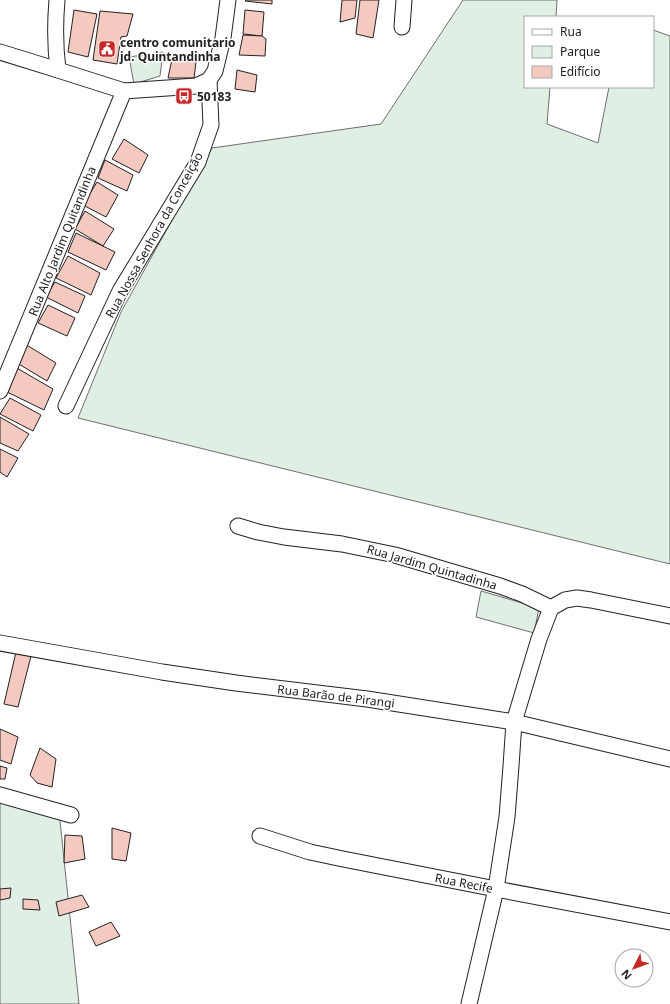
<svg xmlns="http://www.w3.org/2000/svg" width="670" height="1004" font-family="'Noto Sans',sans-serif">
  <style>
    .green { fill: #e0efe3; stroke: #6f6f6f }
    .building { fill: #f3c9c0; stroke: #222 }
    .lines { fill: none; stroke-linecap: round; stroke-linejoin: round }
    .minor-casing { stroke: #222; stroke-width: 17 }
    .minor { stroke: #fff; stroke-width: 15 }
    .labels { text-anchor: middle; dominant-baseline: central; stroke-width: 3; stroke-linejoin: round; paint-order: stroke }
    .poi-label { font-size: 12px; font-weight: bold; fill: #222; stroke: #fff; text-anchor: start }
    .street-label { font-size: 12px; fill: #222; stroke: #fff }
  </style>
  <rect width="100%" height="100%" fill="#fff"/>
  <g class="green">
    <polygon points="463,0 557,0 556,17 525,17 525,87 550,87 547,124 598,143 609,87 653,87 653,30 670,36 670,564 78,418 121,312 212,148 381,124"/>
    <polygon points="163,52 160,76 134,84 129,57"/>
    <polygon points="481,591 539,608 534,633 476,617"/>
    <polygon points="0,800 59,811 79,1004 0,1004"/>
  </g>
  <g class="building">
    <polygon points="246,0 272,0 272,4 245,1"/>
    <polygon points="342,0 357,0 355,18 340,22"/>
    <polygon points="360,0 379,0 373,38 356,34"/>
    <polygon points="74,10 97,14 88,57 68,52"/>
    <polygon points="245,10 264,12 262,36 243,34"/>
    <polygon points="100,11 133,14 127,36 121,37 117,64 93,60"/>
    <polygon points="243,35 262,36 266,39 265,56 239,55"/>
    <polygon points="172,59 196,62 194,78 168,78"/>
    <polygon points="237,70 257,75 255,92 235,89"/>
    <polygon points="124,139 148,155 139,173 112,159"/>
    <polygon points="105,160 133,175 127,191 98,178"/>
    <polygon points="97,182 118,195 106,217 83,205"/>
    <polygon points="85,211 114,229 103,246 75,229"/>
    <polygon points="76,233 115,252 106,270 68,252"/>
    <polygon points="68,256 100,273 91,295 56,278"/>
    <polygon points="55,282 85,296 78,313 46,297"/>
    <polygon points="48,305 75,318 67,336 38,323"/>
    <polygon points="25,344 56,363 47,381 17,363"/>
    <polygon points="15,367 53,389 44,410 3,390"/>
    <polygon points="10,398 41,415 33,431 0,414"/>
    <polygon points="0,417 29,434 18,451 0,443"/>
    <polygon points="0,449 18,458 7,477 0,472"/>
    <polygon points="16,652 31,656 18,707 4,704"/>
    <polygon points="0,729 18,737 11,764 0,760"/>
    <polygon points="40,748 56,759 52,787 37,783 30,775"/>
    <polygon points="0,766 7,768 5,779 0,779"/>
    <polygon points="112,828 131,833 126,861 112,859"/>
    <polygon points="65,835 82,836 85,859 64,863"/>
    <polygon points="11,888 10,898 0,900 0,889"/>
    <polygon points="82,895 89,907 59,916 56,902"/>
    <polygon points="23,899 38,900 40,910 23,909"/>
    <polygon points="111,922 120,936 96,946 89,932"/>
  </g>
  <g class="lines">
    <defs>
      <g id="minor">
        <path d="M57 0C55 23 55 46 58 70L124 91 196 86 209 80 215 71 223 38 228 0"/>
        <polyline points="402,27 404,0"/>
        <polyline points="0,52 58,70"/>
        <polyline points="0,391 124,91"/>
        <polyline points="66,406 120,291 198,162 211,125 209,80"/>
        <polyline points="238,526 258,532 284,537 342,544 395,555 500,586 522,594 551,608"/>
        <polyline points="0,643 162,672 236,683 367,699 514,722 670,759"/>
        <polyline points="0,795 71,815"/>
        <polyline points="260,836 310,852 343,859 496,889 670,922"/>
        <polyline points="469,1004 496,889 507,817 511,766 514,722 539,639 551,608 565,600 577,598 591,600 670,616"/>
      </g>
    </defs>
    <use href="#minor" class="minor-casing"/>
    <use href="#minor" class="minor"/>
  </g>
  <defs>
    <symbol id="civic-square" viewBox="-11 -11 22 22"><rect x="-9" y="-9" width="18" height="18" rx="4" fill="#c62828" stroke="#fff"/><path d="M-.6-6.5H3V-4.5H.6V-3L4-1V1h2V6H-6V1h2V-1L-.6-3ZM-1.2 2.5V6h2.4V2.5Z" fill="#fff"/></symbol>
    <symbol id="bus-square" viewBox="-11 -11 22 22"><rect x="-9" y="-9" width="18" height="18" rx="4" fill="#c62828" stroke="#fff"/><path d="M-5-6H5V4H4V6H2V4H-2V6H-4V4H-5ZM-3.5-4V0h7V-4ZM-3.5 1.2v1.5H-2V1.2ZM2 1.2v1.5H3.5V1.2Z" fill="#fff"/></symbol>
  </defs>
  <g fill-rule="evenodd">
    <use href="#civic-square" x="97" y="39" width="20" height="20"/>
    <use href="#bus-square" x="174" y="86" width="20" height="20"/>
  </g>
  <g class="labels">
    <g class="poi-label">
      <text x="120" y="42">centro comunitario<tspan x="120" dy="14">jd. Quintandinha</tspan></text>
      <text x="197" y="96">50183</text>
    </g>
    <g class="street-label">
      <text transform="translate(154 235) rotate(-61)">Rua Nossa Senhora da Conceição</text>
      <text transform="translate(62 241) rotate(-68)">Rua Alto Jardim Quitandinha</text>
      <text transform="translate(432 567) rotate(16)">Rua Jardim Quintadinha</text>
      <text transform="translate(336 696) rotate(7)">Rua Barão de Pirangi</text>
      <text transform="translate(464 883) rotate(11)">Rua Recife</text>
    </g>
  </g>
  <rect x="524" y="16" width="130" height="72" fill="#ffffff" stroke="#a7a7a7"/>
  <rect x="532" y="29" width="20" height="6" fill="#ffffff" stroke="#a7a7a7"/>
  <text x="560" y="36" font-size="12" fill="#222222">Rua</text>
  <rect x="532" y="46" width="20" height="12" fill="#e0efe3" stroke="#a7a7a7"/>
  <text x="560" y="56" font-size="12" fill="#222222">Parque</text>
  <rect x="532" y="66" width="20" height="12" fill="#f3c9c0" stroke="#a7a7a7"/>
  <text x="560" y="76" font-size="12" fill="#222222">Edifício</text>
  <g transform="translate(634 968) rotate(228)"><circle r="19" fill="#ffffff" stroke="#a7a7a7"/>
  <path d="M0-3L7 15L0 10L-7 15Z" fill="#c62828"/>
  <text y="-6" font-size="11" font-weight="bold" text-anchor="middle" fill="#222222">N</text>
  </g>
</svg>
